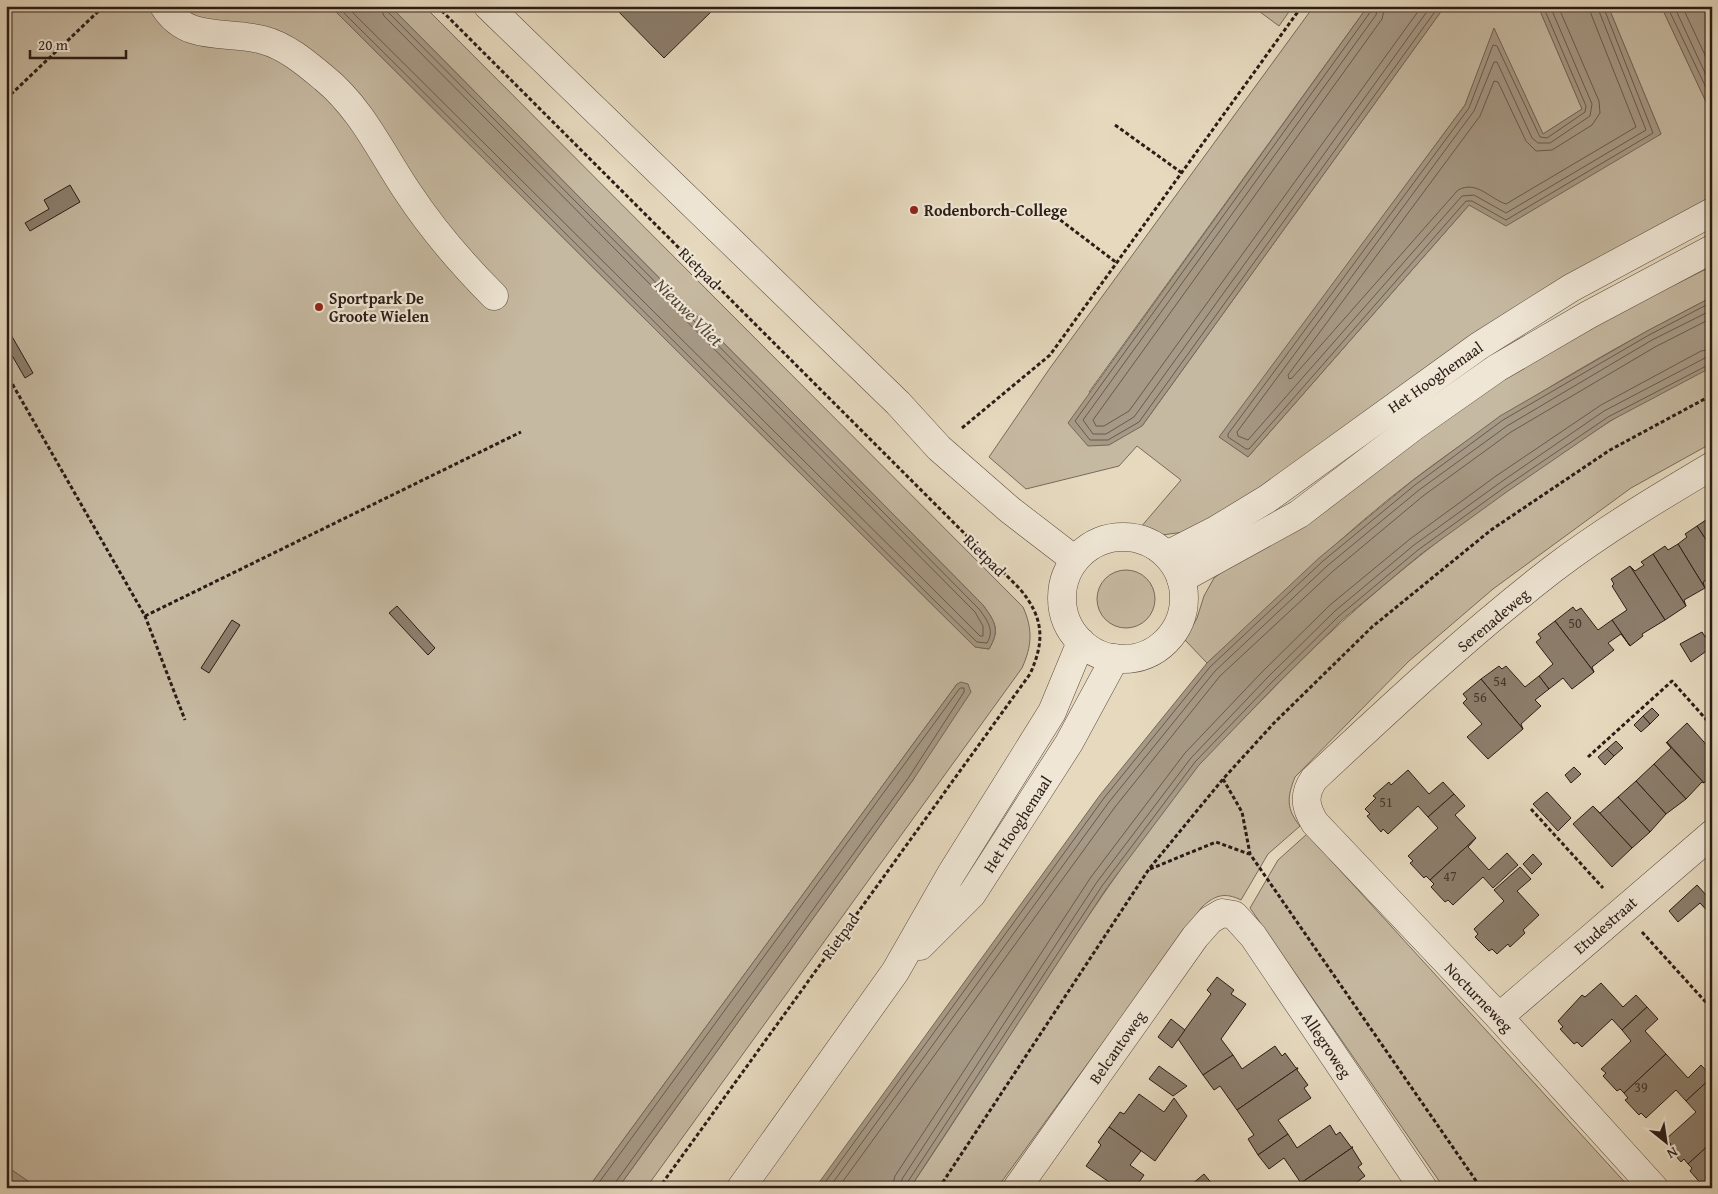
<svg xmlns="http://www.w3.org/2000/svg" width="1718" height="1194" font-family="'Gentium Book Plus',serif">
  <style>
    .green { fill: #c6b9a1; stroke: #786a5c }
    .water { fill: #a69985; stroke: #756759 }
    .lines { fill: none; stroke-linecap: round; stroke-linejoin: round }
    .shore { stroke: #685a4e; stroke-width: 1 }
    .building { fill: #8c7e6d; stroke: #2b1c16 }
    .minor-casing { stroke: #5a4b40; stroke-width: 29 }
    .path { stroke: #2b1c16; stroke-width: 3; stroke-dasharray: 4 2.5; stroke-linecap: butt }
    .minor { stroke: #efe6d5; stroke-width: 28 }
    .poi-dot { fill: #8f2418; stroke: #efe6d5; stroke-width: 2 }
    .labels { text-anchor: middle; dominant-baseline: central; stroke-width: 4.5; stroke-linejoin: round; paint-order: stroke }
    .number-label { font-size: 14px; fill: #43342c }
    .poi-label { font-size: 16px; font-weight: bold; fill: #2b1c16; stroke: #efe6d5; text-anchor: start }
    .street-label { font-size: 16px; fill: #2b1c16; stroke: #efe6d5 }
    .water-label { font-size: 18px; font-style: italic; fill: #56483d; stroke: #efe6d5 }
  </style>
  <rect width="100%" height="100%" fill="#e6d9be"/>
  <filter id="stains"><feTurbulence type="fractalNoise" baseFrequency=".004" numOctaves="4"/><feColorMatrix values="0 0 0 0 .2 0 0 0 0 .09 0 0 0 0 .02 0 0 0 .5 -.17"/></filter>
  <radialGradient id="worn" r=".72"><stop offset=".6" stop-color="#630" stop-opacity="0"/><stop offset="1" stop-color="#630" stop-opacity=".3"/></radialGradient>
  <g class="green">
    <path d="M6 6H330L975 647 989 649C1000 630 996 623 983 605L390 6H424L1023 607C1033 629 1032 646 1022 668L646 1188H618L913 780 957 684 588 1188H38L6 1166Z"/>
    <polygon points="1252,6 1293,6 1279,26"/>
    <polygon points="1314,6 1368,6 1089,392 1142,426 1445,6 1538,6 1582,109 1543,134 1494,29 1465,105 1220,437 1248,457 1469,205 1661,134 1608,6 1661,6 1708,106 1712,104 1712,197 1534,299 1269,486 1184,532 1162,535 1140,528 1181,480 1137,446 1119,466 1026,489 989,457 1050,368"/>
    <path d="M1712 266V297C1607 351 1506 409 1413 480 1339 536 1276 602 1207 663L1185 640 1197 618 1204 596 1214 578 1257 546 1491 384 1577 334Z"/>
    <path d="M1712 367V443L1631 488 1493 589 1409 661 1295 777C1287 797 1286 809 1300 826L1268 854 1241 900C1225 892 1215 895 1202 907L997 1188H910C1005 1047 1091 900 1197 767 1217 743 1241 722 1262 700 1364 592 1483 502 1609 422 1641 401 1677 384 1712 367Z"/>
    <circle cx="1126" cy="599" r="29"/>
    <polygon points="1307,834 1630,1188 1444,1188 1250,908 1278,860"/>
  </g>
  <g class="water">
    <path d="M330 6H390L983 605C996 623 1000 630 989 649L975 647Z"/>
    <polygon points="1368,6 1445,6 1142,426 1109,445 1088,446 1068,423"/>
    <polygon points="1538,6 1608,6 1661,134 1506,226 1469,205 1248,457 1219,437 1465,105 1494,28 1543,134 1582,109"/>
    <polygon points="1661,6 1712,6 1712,104 1708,106"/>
    <polygon points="1712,297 1712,367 1610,421 1508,491 1421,554 1342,620 1276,685 1199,765 1106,889 910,1188 815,1188 1100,795 1207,663 1319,558 1412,481 1500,416 1647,331"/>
    <polygon points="961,682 968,684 971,692 913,780 618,1188 588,1188 957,684"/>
    <polygon points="6,1166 38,1188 15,1188 6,1182"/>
  </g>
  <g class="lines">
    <g class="shore">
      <path d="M337 6 938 604 977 642 987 643C995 630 987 620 979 609L388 12 387 6"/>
      <polyline points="346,6 943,599 980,636 983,636 983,626 975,612 384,16 380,6"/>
      <polyline points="1372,6 1371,11 1075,421 1090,440 1108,440 1139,422 1439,6"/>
      <polyline points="1378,6 1376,15 1083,420 1093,434 1106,434 1134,417 1431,6"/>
      <polyline points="1385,6 1382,19 1093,420 1096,426 1104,426 1129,411 1422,6"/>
      <polyline points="1543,6 1586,106 1585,112 1547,138 1540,137 1497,46 1493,45 1469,108 1228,434 1228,437 1246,449 1249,449 1466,201 1472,201 1506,220 1653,133 1603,6"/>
      <polyline points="1550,6 1592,104 1590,116 1550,143 1538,143 1532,138 1497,62 1494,62 1474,111 1237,432 1238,436 1248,440 1462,196 1474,195 1506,213 1646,130 1597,6"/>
      <path d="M1558 6 1599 101 1600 113 1592 125 1552 150 1536 151 1526 141 1498 82 1494 81 1480 116 1288 375 1289 379 1292 378 1458 190C1477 180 1490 199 1506 204L1636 127 1591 14 1590 6"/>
      <polyline points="1667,6 1712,100"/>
      <polyline points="1674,6 1712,88"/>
      <polyline points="1682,6 1712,70"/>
      <polyline points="595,1188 960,688 964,688 964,692 909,777 615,1183 614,1188"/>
      <polyline points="821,1188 1104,798 1210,667 1323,561 1415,485 1503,420 1649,335 1712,302"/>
      <polyline points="829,1188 1109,802 1215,671 1327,566 1419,490 1507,426 1652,340 1712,310"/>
      <polyline points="838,1188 1115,807 1220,676 1332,572 1423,496 1511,432 1655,347 1712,318"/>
      <polyline points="892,1188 895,1176 1091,877 1185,753 1262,672 1330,605 1410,539 1496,476 1601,405 1701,351 1712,349"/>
      <polyline points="900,1188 902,1179 1097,882 1191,758 1268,677 1335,611 1414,545 1501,482 1604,411 1705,358 1712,356"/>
      <polyline points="906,1188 907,1183 1102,886 1195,762 1272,682 1339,616 1418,550 1505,487 1608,417 1712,363"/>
    </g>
  </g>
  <g class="building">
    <polygon points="613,6 717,6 664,58"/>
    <polygon points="70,185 80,202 30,231 25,223 49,209 44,200"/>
    <polygon points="6,326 33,373 25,378 6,345"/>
    <polygon points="1709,518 1712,522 1712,549 1697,526"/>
    <polygon points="1697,526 1712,549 1712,577 1703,582 1705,588 1678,544 1687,537 1685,534"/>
    <polygon points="1678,544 1705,588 1684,600 1686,606 1653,554 1665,546 1668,550"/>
    <polygon points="1653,554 1686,606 1665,620 1630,566 1635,571 1644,565 1641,562"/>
    <polygon points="1630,566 1665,620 1642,634 1643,636 1630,646 1612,620 1627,610 1612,586 1614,584 1611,579"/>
    <polygon points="397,606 435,648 428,655 389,613"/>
    <polygon points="1573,607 1576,611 1581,608 1598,630 1612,620 1630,646 1621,634 1608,643 1614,650 1592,667 1594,672 1555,621"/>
    <polygon points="232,620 240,625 209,673 201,668"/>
    <polygon points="1555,621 1594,672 1572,689 1563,678 1549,689 1539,676 1553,664 1536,642 1541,638 1538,634"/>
    <polygon points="1712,631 1712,645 1705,636"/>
    <polygon points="1702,632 1712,647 1691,662 1680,644"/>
    <polygon points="1499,666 1502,669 1506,666 1525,687 1539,676 1549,689 1535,700 1541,706 1521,724 1523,729 1481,679"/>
    <polygon points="1481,679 1523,729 1488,759 1467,737 1482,724 1463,703 1467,699 1463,694"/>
    <polygon points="1652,708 1659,715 1650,724 1643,716"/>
    <polygon points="1643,716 1650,724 1641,732 1634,725"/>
    <polygon points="1687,723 1712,751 1712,775 1704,783 1667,742"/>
    <polygon points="1616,741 1623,748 1614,756 1607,749"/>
    <polygon points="1666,742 1704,783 1702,782 1686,799 1654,764 1671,748"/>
    <polygon points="1607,749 1614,756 1605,765 1598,757"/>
    <polygon points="1654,764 1686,799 1666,814 1636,781"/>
    <polygon points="1574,767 1581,774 1571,783 1565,775"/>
    <polygon points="1408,770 1429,794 1443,782 1454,794 1428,817 1418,806 1388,834 1383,829 1381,832 1367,816 1370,814 1365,809 1376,798 1373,796 1389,782 1391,785"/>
    <polygon points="1636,781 1666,814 1650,832 1618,797"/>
    <polygon points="1547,792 1571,818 1558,831 1533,804"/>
    <polygon points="1454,794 1465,806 1455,815 1476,838 1430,880 1426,876 1424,878 1410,863 1413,861 1408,856 1438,828 1428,817"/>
    <polygon points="1618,797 1650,832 1632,848 1593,806 1600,813"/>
    <polygon points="1593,806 1632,848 1612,867 1573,824"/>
    <polygon points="1476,838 1468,847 1489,870 1507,853 1518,865 1493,888 1483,877 1453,905 1448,900 1445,902 1431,887 1434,884 1430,880"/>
    <polygon points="1533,854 1542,864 1532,874 1523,864"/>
    <polygon points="1520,867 1531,879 1517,891 1539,915 1523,930 1525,933 1510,947 1508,944 1497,954 1492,949 1489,951 1475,937 1478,934 1474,929 1504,901 1494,890"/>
    <polygon points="1697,885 1707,896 1712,892 1712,916 1700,903 1678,922 1669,911"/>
    <polygon points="1217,977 1234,990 1231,994 1246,1004 1221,1039 1233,1055 1203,1075 1178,1039 1211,994 1207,990"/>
    <polygon points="1601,983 1623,1007 1636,995 1647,1007 1622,1030 1612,1019 1582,1047 1577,1042 1574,1044 1560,1029 1563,1027 1558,1021 1582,995 1585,997"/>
    <polygon points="1647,1007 1658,1019 1645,1031 1666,1054 1624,1093 1620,1089 1617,1091 1603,1076 1606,1073 1601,1069 1631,1041 1622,1030"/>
    <polygon points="1171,1019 1185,1030 1172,1048 1158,1037"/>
    <polygon points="1275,1046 1282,1056 1285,1053 1296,1068 1298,1068 1237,1110 1220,1086 1214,1090 1203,1075 1233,1055 1242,1069"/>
    <polygon points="1666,1054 1688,1078 1701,1065 1712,1077 1686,1101 1676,1090 1646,1118 1641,1113 1639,1115 1625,1100 1628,1098 1624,1093"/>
    <polygon points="1159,1066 1187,1086 1173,1096 1149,1079"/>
    <polygon points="1298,1068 1297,1070 1308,1085 1304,1088 1311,1098 1278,1120 1288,1134 1258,1155 1248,1139 1254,1135 1237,1110"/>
    <polygon points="1712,1077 1712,1099 1709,1102 1712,1104 1712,1142 1688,1164 1684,1159 1681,1162 1668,1147 1671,1144 1666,1139 1696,1112 1686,1101"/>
    <polygon points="1139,1094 1164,1112 1174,1098 1187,1116 1155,1161 1109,1127 1120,1112 1124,1114"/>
    <polygon points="1330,1125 1336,1135 1340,1132 1351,1147 1353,1147 1301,1183 1284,1158 1269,1169 1258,1155 1288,1134 1297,1148"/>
    <polygon points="1109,1127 1141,1151 1130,1165 1144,1175 1135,1188 1110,1188 1112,1184 1086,1166 1101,1145 1098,1142"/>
    <polygon points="1712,1142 1712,1187 1710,1188 1706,1184 1703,1186 1690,1171 1692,1168 1688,1164"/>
    <polygon points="1353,1147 1352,1148 1362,1164 1358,1167 1365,1176 1349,1188 1305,1188 1301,1183"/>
    <polygon points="1204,1174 1213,1185 1209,1188 1195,1188 1192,1184"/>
  </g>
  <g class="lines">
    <defs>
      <g id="minor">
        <path d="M164 6C187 43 226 30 263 40 286 46 306 63 324 78 361 108 381 152 407 191 432 229 462 264 494 296"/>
        <polyline points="488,6 898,403 939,448 1010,510 1075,560"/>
        <circle cx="1123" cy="598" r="61"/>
        <polyline points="1167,555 1216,530 1267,499 1479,346 1571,288 1712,212"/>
        <polyline points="1181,579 1299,514 1413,427 1497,368 1588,315 1712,249"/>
        <polyline points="920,946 972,894 1069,743 1115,658"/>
        <polyline points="1499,1017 1712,834"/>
        <polyline points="741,1188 895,972 951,874 1052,712 1081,642"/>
        <polyline points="1017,1188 1195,937 1210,920 1222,913 1234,915 1253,936 1423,1188"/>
        <path d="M1654 1188 1499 1017 1315 823C1305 807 1303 795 1314 779 1391 707 1469 634 1553 569 1603 531 1658 498 1712 466"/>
      </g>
    </defs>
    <use href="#minor" class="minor-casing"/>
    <g class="path">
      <path d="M437 6 1020 589C1044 618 1045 641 1030 674L659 1188"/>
      <polyline points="6,99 104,6"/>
      <polyline points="1115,125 1182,173"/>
      <polyline points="1055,216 1117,263"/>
      <polyline points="6,373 145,616 185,720"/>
      <polyline points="962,428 1050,355 1302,6"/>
      <polyline points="145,616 521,432"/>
      <polyline points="1588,757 1672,681 1712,726"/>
      <polyline points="1223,779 1242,812 1250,854 1481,1188"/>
      <polyline points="1531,809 1603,888"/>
      <polyline points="1150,869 1216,842 1249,854"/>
      <polyline points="1642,932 1712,1009"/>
      <polyline points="939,1188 1149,869 1223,779 1274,723 1372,627 1491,530 1610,450 1712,395"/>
    </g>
    <use href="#minor" class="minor"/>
  </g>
  <g class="poi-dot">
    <circle cx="914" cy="210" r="5"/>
    <circle cx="319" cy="307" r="5"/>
  </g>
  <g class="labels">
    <g class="number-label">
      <text x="1575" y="623">50</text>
      <text x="1500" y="681">54</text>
      <text x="1480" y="697">56</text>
      <text x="1386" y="802">51</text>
      <text x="1450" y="876">47</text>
      <text x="1641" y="1087">39</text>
    </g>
    <g class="poi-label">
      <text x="924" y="210">Rodenborch-College</text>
      <text x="329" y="298">Sportpark De<tspan x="329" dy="18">Groote Wielen</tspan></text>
    </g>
    <g class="street-label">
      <text transform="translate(700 268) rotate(45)">Rietpad</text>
      <text transform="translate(1435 377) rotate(-35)">Het Hooghemaal</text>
      <text transform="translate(985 555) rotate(45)">Rietpad</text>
      <text transform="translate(1493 620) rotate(-40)">Serenadeweg</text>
      <text transform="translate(1017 824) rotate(-57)">Het Hooghemaal</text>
      <text transform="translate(1605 925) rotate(-41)">Etudestraat</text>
      <text transform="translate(840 936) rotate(-54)">Rietpad</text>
      <text transform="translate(1479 997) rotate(46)">Nocturneweg</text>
      <text transform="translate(1327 1045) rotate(56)">Allegroweg</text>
      <text transform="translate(1117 1047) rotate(-55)">Belcantoweg</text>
    </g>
    <g class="water-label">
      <text transform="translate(689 312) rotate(45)">Nieuwe Vliet</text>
    </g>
  </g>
  <rect width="1718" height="1194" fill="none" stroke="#e6d9be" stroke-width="25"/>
  <rect x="8" y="8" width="1703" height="1179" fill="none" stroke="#2b1c16" stroke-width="2.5"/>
  <rect x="12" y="12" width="1693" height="1169" fill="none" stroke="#2b1c16"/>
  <g transform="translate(1666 1142) rotate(150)" stroke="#efe6d5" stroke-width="4" paint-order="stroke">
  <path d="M0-4L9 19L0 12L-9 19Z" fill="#2b1c16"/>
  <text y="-8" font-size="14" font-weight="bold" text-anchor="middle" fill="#2b1c16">N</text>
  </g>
  <path d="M30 50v8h96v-8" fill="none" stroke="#2b1c16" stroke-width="2.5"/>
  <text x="38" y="50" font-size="15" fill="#2b1c16" stroke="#efe6d5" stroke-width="4" paint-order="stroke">20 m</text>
  <rect width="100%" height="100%" filter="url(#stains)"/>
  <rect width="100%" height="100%" fill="url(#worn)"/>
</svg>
